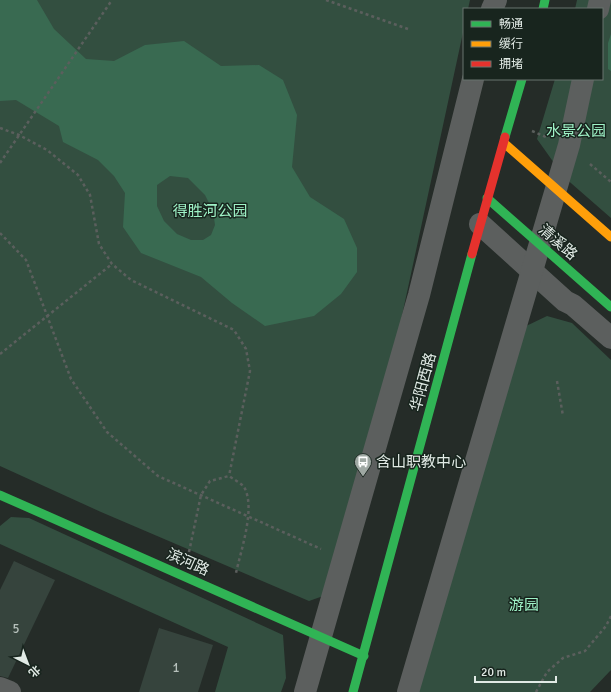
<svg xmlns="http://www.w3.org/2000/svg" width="611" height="692" font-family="Signika,'Noto Sans SC',sans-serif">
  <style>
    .green { fill: #334f40 }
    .water { fill: #396a51; fill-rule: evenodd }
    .building { fill: #36443d }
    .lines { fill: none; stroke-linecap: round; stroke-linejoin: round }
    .path { stroke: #5b5f5d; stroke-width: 2.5; stroke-dasharray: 3 3; stroke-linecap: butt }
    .street { stroke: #5c5f5e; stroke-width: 22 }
    .fast { stroke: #30b455; stroke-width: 9 }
    .slow { stroke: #ff9f0a; stroke-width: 9 }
    .jam { stroke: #e5322d; stroke-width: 9 }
    .labels { text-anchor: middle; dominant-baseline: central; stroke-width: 3; stroke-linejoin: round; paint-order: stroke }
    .number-label { font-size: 13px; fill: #b6c0bb }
    .park-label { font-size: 15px; fill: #9ff3c7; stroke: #18251e }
    .street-label { font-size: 15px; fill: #e1eae5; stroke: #18251e }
    .poi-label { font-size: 15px; fill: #e1eae5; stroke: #18251e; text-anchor: start }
  </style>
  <rect width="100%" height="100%" fill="#252c28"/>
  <g class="green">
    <polygon points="0,0 470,0 468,9 464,9 464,28 343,589 309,601 101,512 0,466"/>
    <polygon points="577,0 611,0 611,218 564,177 537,139 555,79 602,79 602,9 575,9"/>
    <polygon points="547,316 572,323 611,360 611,670 590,692 412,692 522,328"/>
    <polygon points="11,517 29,518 283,635 286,678 281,692 215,692 228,647 0,544 0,526"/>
  </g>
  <g class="water">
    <path d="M0 0H37L54 29 86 59 114 61 145 45 184 41 221 66 259 65 283 80 297 115 292 167 310 197 344 219 357 248V272L341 294 314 316 265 326 232 303 201 277 141 253 123 227 125 193 114 176 98 160 63 142 59 126 16 100 0 101ZM170 176 188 178 205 195 213 211 215 225 211 235 203 240H191L177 234 164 221 157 206V185Z"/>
    <polygon points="611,34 611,71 608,69 608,43"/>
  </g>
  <g class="building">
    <polygon points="14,561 55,580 8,678 0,676 0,590"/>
    <polygon points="159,628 213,645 198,692 139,692"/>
  </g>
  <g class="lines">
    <g class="path">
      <polyline points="326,0 408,29"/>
      <polyline points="0,128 19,135 47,150 78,175 90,195 99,244 112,264 131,280 234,330 246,349 250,371 229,476"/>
      <polyline points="532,131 546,137"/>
      <polyline points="0,163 112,0"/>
      <polyline points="590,164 611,182"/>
      <polyline points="0,233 26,260 71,379 107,432 158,476 321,549"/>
      <polyline points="0,354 112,264"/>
      <polyline points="557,381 563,416"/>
      <path d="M189 552 201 495 210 481 229 476C233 479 241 483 244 487 256 507 241 550 236 573"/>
      <polyline points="536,692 547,672 563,658 585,651 606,626 611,616"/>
    </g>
    <g class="street">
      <polyline points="492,9 496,0"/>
      <polyline points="598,9 600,0"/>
      <polyline points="480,224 565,301 573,305 611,338"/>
      <polyline points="0,688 10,692"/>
      <polyline points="305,692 419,295 473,79"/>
      <polyline points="408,692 569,145 583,79"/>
    </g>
    <g class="fast">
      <polyline points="543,9 545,0"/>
      <polyline points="505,137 522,79"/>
      <polyline points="487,198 611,307"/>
      <polyline points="0,495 364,656"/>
      <polyline points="353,692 472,254"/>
    </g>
    <polyline class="slow" points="504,143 611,237"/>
    <polyline class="jam" points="472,254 505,137"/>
  </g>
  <defs>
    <symbol id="bus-pin" viewBox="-11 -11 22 30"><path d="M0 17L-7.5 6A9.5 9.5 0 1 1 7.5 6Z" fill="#9fa8a3" stroke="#18251e"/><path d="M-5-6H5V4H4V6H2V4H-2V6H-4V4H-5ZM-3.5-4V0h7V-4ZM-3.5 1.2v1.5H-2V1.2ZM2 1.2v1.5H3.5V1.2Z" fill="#fff"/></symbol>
  </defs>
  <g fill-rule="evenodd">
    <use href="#bus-pin" x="353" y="452" width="20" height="27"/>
  </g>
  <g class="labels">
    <g class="number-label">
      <text x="16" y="629">5</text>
      <text x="176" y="668">1</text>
    </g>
    <g class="park-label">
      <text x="576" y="131">水景公园</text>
      <text x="210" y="211">得胜河公园</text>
      <text x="524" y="605">游园</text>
    </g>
    <g class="street-label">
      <text transform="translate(558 242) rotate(41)">清溪路</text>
      <text transform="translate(423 382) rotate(-75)">华阳西路</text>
      <text transform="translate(188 562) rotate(24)">滨河路</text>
    </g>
    <g class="poi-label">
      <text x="376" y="462">含山职教中心</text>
    </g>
  </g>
  <rect x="463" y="8" width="140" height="72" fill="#18251e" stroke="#68746e"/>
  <rect x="471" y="21" width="20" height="6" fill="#30b455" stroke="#68746e"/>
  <text x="499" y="28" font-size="12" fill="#e1eae5">畅通</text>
  <rect x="471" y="41" width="20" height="6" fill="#ff9f0a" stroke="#68746e"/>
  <text x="499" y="48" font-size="12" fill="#e1eae5">缓行</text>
  <rect x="471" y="61" width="20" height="6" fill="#e5322d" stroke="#68746e"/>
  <text x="499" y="68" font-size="12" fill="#e1eae5">拥堵</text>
  <g transform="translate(28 664) rotate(138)" stroke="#18251e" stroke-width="3" paint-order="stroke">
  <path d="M0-3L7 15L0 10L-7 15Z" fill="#e1eae5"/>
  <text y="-6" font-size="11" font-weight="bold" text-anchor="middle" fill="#e1eae5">北</text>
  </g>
  <path d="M475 676v6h81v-6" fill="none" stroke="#e1eae5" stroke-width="2"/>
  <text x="481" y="676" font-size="12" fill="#e1eae5" stroke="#18251e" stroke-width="3" paint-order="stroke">20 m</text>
</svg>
